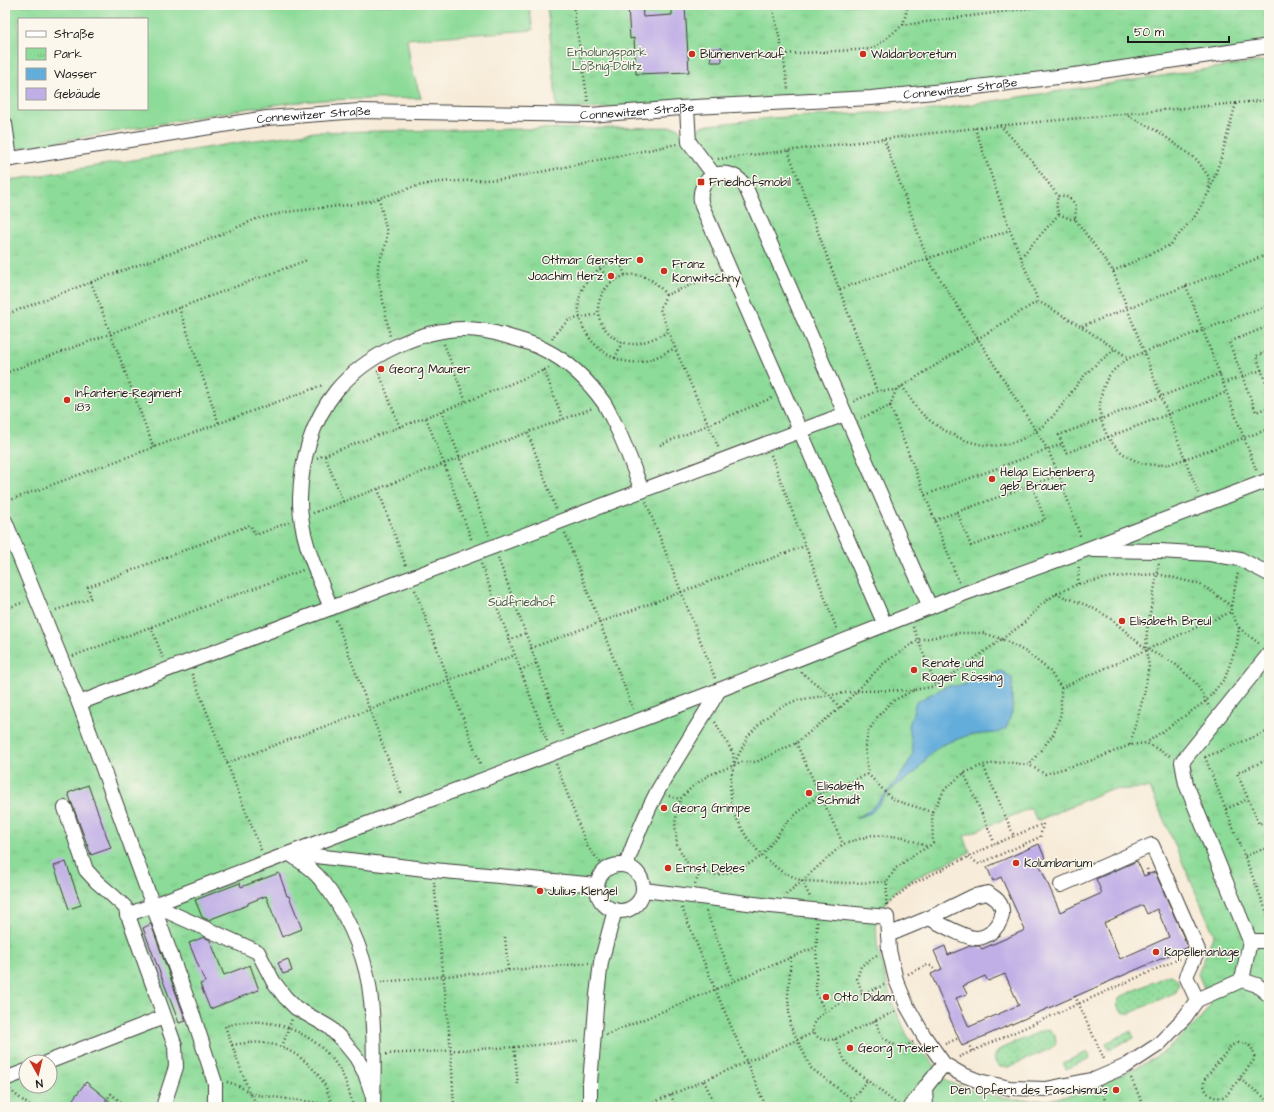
<svg xmlns="http://www.w3.org/2000/svg" width="1274" height="1112" font-family="'Architects Daughter',sans-serif">
  <style>
    .grass { fill: url(#grass-dots); stroke: #547c5a }
    .park { fill: url(#park-tufts); stroke: #547c5a; fill-rule: evenodd }
    .pitch { fill: #8ddb99; stroke: #547c5a; fill-rule: evenodd }
    .water { fill: #63addb; stroke: #40647c }
    .building { fill: #c0afe6; fill-rule: evenodd }
    .lines { fill: none; stroke-linecap: round; stroke-linejoin: round }
    .minor-casing { stroke: #3d3b38; stroke-width: 16 }
    .path { stroke: #3d3b38; stroke-width: 2.5; stroke-dasharray: 1 3; stroke-linecap: butt }
    .minor { stroke: #fff; stroke-width: 14 }
    .poi-dot { fill: #c8321e; stroke: #fbf7ec; stroke-width: 1.5 }
    .labels { text-anchor: middle; dominant-baseline: central; stroke-width: 3; stroke-linejoin: round; paint-order: stroke }
    .park-label { font-size: 12px; fill: #445f48; stroke: #fbf7ec }
    .poi-label { font-size: 12px; fill: #1c1c1c; stroke: #fbf7ec; text-anchor: start }
    .street-label { font-size: 12px; fill: #1c1c1c; stroke: #fbf7ec }
  </style>
  <defs>
    <pattern id="grass-dots" width="8" height="8" patternUnits="userSpaceOnUse"><rect width="8" height="8" fill="#8ddb99"/><path d="M2 2h.1M6 6h.1" fill="none" stroke="#79bb83" stroke-width="1.8" stroke-linecap="round"/></pattern>
    <pattern id="park-tufts" width="24" height="20" patternUnits="userSpaceOnUse"><rect width="24" height="20" fill="#8ddb99"/><path d="M3 7l-1-3M5 7V3M7 7l1-3M15 17l-1-3M17 17v-4M19 17l1-3" fill="none" stroke="#79bb83"/></pattern>
  </defs>
  <rect width="100%" height="100%" fill="#fbf7ec"/>
  <filter id="ink" filterUnits="userSpaceOnUse"><feTurbulence type="fractalNoise" baseFrequency=".025" numOctaves="2"/><feDisplacementMap in="SourceGraphic" scale="8" xChannelSelector="R" yChannelSelector="G"/><feConvolveMatrix kernelMatrix="1 2 1 2 8 2 1 2 1" color-interpolation-filters="sRGB"/></filter>
  <filter id="wash" filterUnits="userSpaceOnUse"><feTurbulence type="fractalNoise" baseFrequency=".012" numOctaves="4" result="noise"/><feDisplacementMap in="SourceGraphic" scale="16" xChannelSelector="R" yChannelSelector="G"/><feGaussianBlur stdDeviation="0.9" result="paint"/><feColorMatrix in="noise" values="0 0 0 0 0 0 0 0 0 0 0 0 0 0 0 0 0 1.4 0 .05"/><feComposite in="paint" operator="in"/></filter>
  <g filter="url(#wash)">
    <rect width="100%" height="100%" fill="#f7ebd8"/>
    <g class="grass">
      <path d="M1169 975C1178 976 1181 984 1176 992L1131 1013C1123 1014 1119 1011 1117 1004L1120 997Z"/>
      <polygon points="1046,1029 1050,1030 1055,1035 1056,1043 1050,1049 1008,1067 1000,1067 995,1062 995,1055 1000,1049"/>
      <polygon points="1131,1031 1134,1038 1109,1049 1106,1043"/>
      <polygon points="1087,1052 1090,1058 1066,1069 1063,1063"/>
    </g>
    <g class="park">
      <polygon points="547,5 1269,5 1269,46 944,91 694,107 557,109"/>
      <path d="M1269 60V1107H5V181L242 142 315 132 677 127 682 133 696 132 701 126 770 118 932 110ZM1150 788 1214 934 1198 974 1211 1004 1200 1020 1168 1049 1146 1063 1077 1094 1048 1100H1016L977 1092 948 1082 924 1053 909 1039 891 1000 877 944 876 924 883 906 893 893 911 880 970 852 964 836 1031 808 1037 821 1108 790ZM26 1062H50V1086H26Z"/>
    </g>
    <path class="pitch" d="M5 5H546L529 7 533 30 407 39 411 66 421 98 324 100 289 103 251 108 5 151ZM19 19H147V109H19Z"/>
    <polygon class="water" points="1001,671 1012,677 1012,712 1006,729 996,733 969,735 941,745 929,755 916,772 892,789 871,813 855,818 869,811 891,788 907,766 913,753 909,726 916,702 947,686 964,685 980,675"/>
    <g id="blocks">
      <g class="building">
        <polygon points="628,5 642,5 643,17 672,15 672,5 685,5 689,72 636,74 634,38 630,39"/>
        <polygon points="722,48 722,62 711,62 710,49"/>
        <polygon points="88,785 111,848 91,855 68,793"/>
        <path d="M1039 844 1045 858 1038 861 1060 912 1102 893 1096 879 1137 861 1144 876 1155 872 1188 947 962 1046 931 974 942 969 934 951 945 946 948 955 970 946H979L982 949 1025 930 1001 877 993 881 987 867ZM1143 905 1147 914 1157 909 1169 937 1120 959 1104 923ZM1005 974 1019 1005 969 1027 956 998 967 994 963 986 985 976 988 981Z"/>
        <polygon points="66,862 81,905 69,909 54,866"/>
        <polygon points="279,873 287,896 289,896 302,929 282,937 266,896 248,903 248,905 208,920 202,917 195,900 240,883 241,887"/>
        <polygon points="151,924 186,1021 179,1023 143,928"/>
        <polygon points="204,937 210,940 224,975 250,965 259,990 210,1009 200,984 205,982 189,943"/>
        <polygon points="288,959 292,971 283,974 278,963"/>
        <polygon points="86,1082 117,1107 67,1107"/>
      </g>
    </g>
  </g>
  <g filter="url(#ink)">
    <use href="#blocks" fill-opacity="0" stroke="#3d3b38" stroke-width="1"/>
    <g class="lines">
      <defs>
        <g id="minor">
          <polyline points="687,108 689,142 714,175"/>
          <polyline points="5,124 10,159"/>
          <path id="s1" d="M5 160 267 118 359 111 590 115 694 107 871 98 944 91 1082 74 1269 46"/>
          <polyline points="5,521 79,703 194,1018 215,1083 215,1107"/>
          <polyline points="1093,550 1160,551 1210,554 1240,559 1269,574"/>
          <path d="M331 608C317 573 299 536 300 498 301 460 312 421 336 391 365 356 420 329 465 329 479 329 493 332 506 336 519 340 533 343 545 350 568 361 589 382 604 403 607 408 610 414 613 420 625 443 633 467 642 491"/>
          <path d="M885 625 702 206C693 176 730 160 746 188L930 607"/>
          <polyline points="79,703 845,414"/>
          <polyline points="65,808 86,870 97,882 112,895 125,907 175,1046 176,1067 163,1107"/>
          <polyline points="291,853 433,870 597,885"/>
          <path d="M290 854C301 862 313 869 321 880 344 908 363 949 369 985 375 1025 374 1066 373 1107"/>
          <circle cx="620" cy="888" r="23"/>
          <path d="M626 865C635 840 645 815 657 792 677 757 699 724 719 690"/>
          <polyline points="1061,885 1152,845 1198,950 1186,976 1197,1000"/>
          <polyline points="644,890 771,906 887,917 889,950 896,980 907,1006 924,1036 944,1064 961,1074 979,1081 1010,1088 1046,1089 1096,1079 1126,1066 1158,1045 1185,1017 1197,1000 1242,980 1257,985 1269,995"/>
          <polyline points="153,905 258,952 273,981 285,997 296,1008 329,1027 343,1041 356,1057 365,1073 373,1097"/>
          <polyline points="127,915 719,690 963,594 1077,553 1269,480"/>
          <path d="M888 935 929 918C941 924 966 939 978 938 994 936 1010 915 998 901 996 898 991 896 988 893L974 896 929 918"/>
          <polyline points="1250,941 1269,941"/>
          <polyline points="1242,980 1250,941 1186,784 1182,762 1269,654"/>
          <polyline points="48,1062 164,1017"/>
          <polyline points="5,1079 26,1071"/>
          <polyline points="925,1087 926,1107"/>
          <polyline points="590,1107 590,1083 597,995 601,962 615,910"/>
          <polyline points="910,1107 944,1064"/>
        </g>
      </defs>
      <use href="#minor" class="minor-casing"/>
      <g class="path">
        <polyline points="573,5 588,102"/>
        <polyline points="772,5 783,54 788,89"/>
        <polyline points="903,25 908,5"/>
        <polyline points="783,54 873,49 903,25 1054,5"/>
        <polyline points="1125,114 1159,132 1197,160 1209,177 1209,189"/>
        <polyline points="1000,125 1029,157 1058,196"/>
        <polyline points="975,128 1010,230 1038,301 1082,327 1129,358"/>
        <polyline points="884,139 927,258 1048,450 1059,475 1081,538"/>
        <polyline points="788,151 877,391"/>
        <polyline points="718,159 975,128 1269,100"/>
        <polyline points="379,198 387,233 386,244 378,265 378,276 390,336"/>
        <path d="M1075 219H1070L1059 214C1056 208 1056 203 1058 196H1064L1069 198 1073 202 1076 207 1075 219 1113 271 1198 493"/>
        <polyline points="1021,257 1059,214"/>
        <polyline points="600,269 612,281"/>
        <polyline points="1113,271 1170,245 1195,216 1209,192 1221,158 1236,103"/>
        <polyline points="718,274 666,295 660,309 675,348 719,449"/>
        <path d="M625 275 618 257C607 262 591 274 585 284 564 319 599 365 638 362 651 361 663 354 675 348"/>
        <polyline points="91,282 154,448"/>
        <polyline points="1186,286 1257,472"/>
        <polyline points="840,289 1010,230"/>
        <path d="M666 295C631 244 574 301 609 333 615 340 624 344 633 344 645 343 657 337 668 332"/>
        <path d="M1269 305 1129 358C1121 364 1112 370 1107 379 1090 411 1105 450 1139 462 1149 466 1160 465 1170 464L1269 429"/>
        <polyline points="179,308 219,424"/>
        <polyline points="5,315 91,282 213,238 256,219 286,212 348,205 370,201 413,187 438,182 506,179 677,144"/>
        <polyline points="1082,326 1269,254"/>
        <polyline points="1269,326 1229,342 1256,412 1269,407"/>
        <polyline points="552,339 557,331 569,320 598,314"/>
        <polyline points="444,344 466,402"/>
        <polyline points="1269,351 1256,356 1267,385 1269,384"/>
        <polyline points="615,358 622,342"/>
        <polyline points="378,370 400,428"/>
        <polyline points="544,370 563,419"/>
        <polyline points="5,373 307,260"/>
        <polyline points="1220,374 1059,435 1066,453 1227,392"/>
        <polyline points="1223,383 1262,370"/>
        <path d="M902 386C907 393 911 400 916 407 924 417 935 425 946 431 982 452 1016 451 1047 422 1059 411 1069 395 1079 382 1089 369 1103 359 1115 349"/>
        <polyline points="896,390 1038,301"/>
        <polyline points="854,401 877,391 896,390 890,406 861,418"/>
        <polyline points="890,406 959,582"/>
        <polyline points="442,411 489,535"/>
        <polyline points="426,418 444,464 472,541"/>
        <polyline points="528,433 556,509"/>
        <polyline points="660,445 772,398"/>
        <polyline points="771,455 837,630"/>
        <polyline points="325,456 343,502"/>
        <polyline points="317,458 466,402 549,368"/>
        <polyline points="378,489 406,566"/>
        <polyline points="925,495 1062,444"/>
        <polyline points="5,502 323,385"/>
        <polyline points="646,502 715,678"/>
        <polyline points="957,512 971,546 1045,520 1032,485"/>
        <polyline points="313,513 593,408"/>
        <polyline points="935,520 1059,475"/>
        <polyline points="565,533 633,709"/>
        <polyline points="498,558 563,735"/>
        <polyline points="481,564 547,741"/>
        <polyline points="1078,584 1079,565"/>
        <polyline points="415,590 481,766"/>
        <polyline points="1056,594 1089,606 1110,618 1146,649 1147,630 1159,563"/>
        <polyline points="1231,606 1238,572"/>
        <polyline points="5,609 24,602"/>
        <polyline points="56,610 91,598 88,587 250,525 256,535 289,522"/>
        <polyline points="336,620 402,796"/>
        <polyline points="151,627 163,658"/>
        <polyline points="913,627 936,686"/>
        <polyline points="1239,628 1261,645"/>
        <polyline points="509,640 526,633"/>
        <polyline points="531,648 805,546"/>
        <polyline points="73,656 303,570"/>
        <polyline points="520,670 537,663"/>
        <polyline points="801,672 829,694 840,708"/>
        <polyline points="192,674 261,850"/>
        <polyline points="1061,688 1231,612"/>
        <polyline points="914,690 858,691 797,700 781,707 764,719 748,736 734,764 730,783 732,810 746,836 762,856 781,871 802,881 843,844 872,835 903,837 928,847"/>
        <polyline points="715,722 733,753 734,764"/>
        <polyline points="796,743 843,844"/>
        <polyline points="1130,745 1144,694 1149,666 1146,649 1174,663 1196,683 1210,708"/>
        <polyline points="1205,757 1269,918"/>
        <polyline points="1205,757 1269,731"/>
        <polyline points="1269,759 1237,773 1259,824 1269,820"/>
        <polyline points="227,763 515,655"/>
        <polyline points="556,764 587,846 598,860 606,869"/>
        <polyline points="964,773 995,844 1014,836 983,765"/>
        <polyline points="669,796 680,799"/>
        <polyline points="1226,809 1248,799"/>
        <polyline points="932,812 897,801 890,797 868,774 865,748 868,732 878,716 891,702 914,690 936,686 1002,639 1026,652 1049,670 1061,688 1061,714 1053,735 1029,765"/>
        <polyline points="1245,856 1269,847"/>
        <polyline points="968,857 979,864 1040,837 1043,824 1014,836"/>
        <polyline points="1147,869 1148,875"/>
        <polyline points="700,872 688,864 677,845 675,823 680,799 693,786 709,775 742,762 756,762 796,743 840,708 884,663 918,640 957,633 983,633 1002,639 1023,624 1041,605 1056,594 1078,584 1113,577 1158,574 1199,584 1211,591 1231,606 1231,612 1239,628 1237,645 1225,678 1206,701 1146,743"/>
        <polyline points="802,881 810,897"/>
        <polyline points="434,882 451,1051 454,1107"/>
        <polyline points="695,884 700,872 717,875 739,870 762,856 787,822 820,794 868,774"/>
        <polyline points="786,894 802,881 847,883 887,882"/>
        <polyline points="887,904 912,884 995,844"/>
        <polyline points="886,905 887,882 896,868 915,854 928,847 933,843 932,812 945,789 964,773 983,765 1006,762 1029,765 1045,774 1093,760 1130,745 1146,743 1170,756"/>
        <polyline points="682,908 715,989 766,1107"/>
        <polyline points="706,911 734,981"/>
        <polyline points="817,922 816,993 825,1011"/>
        <polyline points="505,937 508,970"/>
        <polyline points="791,957 788,997 790,1025 811,1068 852,1099"/>
        <polyline points="908,974 927,965 931,966 936,971"/>
        <polyline points="381,982 589,963"/>
        <path d="M884 985C867 992 828 1006 817 1019 813 1023 812 1028 813 1033 820 1040 825 1041 835 1039L896 1011"/>
        <polyline points="863,994 857,979 861,966 877,955"/>
        <polyline points="1075,996 1105,1061"/>
        <polyline points="875,1020 882,1037 896,1046 908,1045 913,1042"/>
        <polyline points="606,1035 816,947"/>
        <polyline points="835,1039 846,1063 898,1105"/>
        <path d="M1238 1042C1249 1042 1255 1049 1254 1060L1226 1096C1214 1101 1203 1094 1204 1080L1231 1046Z"/>
        <polyline points="968,1043 972,1051"/>
        <polyline points="945,1044 959,1038"/>
        <path d="M232 1045C243 1043 254 1042 266 1043 291 1047 317 1066 327 1090 329 1095 330 1100 332 1105"/>
        <polyline points="282,1047 292,1019"/>
        <polyline points="514,1047 518,1085"/>
        <polyline points="386,1054 514,1047 581,1041"/>
        <polyline points="959,1057 1179,959"/>
        <polyline points="1131,1078 1144,1107"/>
        <polyline points="1240,1079 1269,1101"/>
        <polyline points="704,1081 716,1107"/>
        <path d="M227 1082C240 1085 254 1093 257 1107"/>
        <polyline points="10,1090 31,1107"/>
        <polyline points="1101,1091 1108,1107"/>
        <polyline points="671,1095 676,1107"/>
        <polyline points="101,1107 111,1094 127,1107"/>
        <path d="M350 1107 250 1094 225 1026C232 1025 239 1022 246 1022 281 1019 319 1037 338 1067 346 1079 350 1093 353 1107"/>
        <polyline points="643,1107 813,1033"/>
        <polyline points="846,1107 867,1080"/>
      </g>
      <use href="#minor" class="minor"/>
    </g>
  </g>
  <g class="poi-dot">
    <circle cx="692" cy="54" r="4"/>
    <circle cx="863" cy="54" r="4"/>
    <rect x="697" y="178" width="8" height="8" rx="2"/>
    <circle cx="640" cy="260" r="4"/>
    <circle cx="664" cy="271" r="4"/>
    <circle cx="611" cy="276" r="4"/>
    <circle cx="381" cy="369" r="4"/>
    <circle cx="67" cy="400" r="4"/>
    <circle cx="992" cy="479" r="4"/>
    <circle cx="1122" cy="621" r="4"/>
    <circle cx="914" cy="670" r="4"/>
    <circle cx="809" cy="793" r="4"/>
    <circle cx="664" cy="808" r="4"/>
    <circle cx="1016" cy="863" r="4"/>
    <circle cx="668" cy="868" r="4"/>
    <circle cx="540" cy="891" r="4"/>
    <circle cx="1156" cy="952" r="4"/>
    <circle cx="826" cy="997" r="4"/>
    <circle cx="850" cy="1048" r="4"/>
    <circle cx="1116" cy="1090" r="4"/>
  </g>
  <g class="labels">
    <g class="park-label">
      <text x="607" y="52">Erholungspark<tspan x="607" dy="14">Lößnig-Dölitz</tspan></text>
      <text x="522" y="602">Südfriedhof</text>
    </g>
    <g class="poi-label">
      <text x="700" y="54">Blumenverkauf</text>
      <text x="871" y="54">Waldarboretum</text>
      <text x="709" y="182">Friedhofsmobil</text>
      <text x="632" y="260" text-anchor="end">Ottmar Gerster</text>
      <text x="672" y="264">Franz<tspan x="672" dy="14">Konwitschny</tspan></text>
      <text x="603" y="276" text-anchor="end">Joachim Herz</text>
      <text x="389" y="369">Georg Maurer</text>
      <text x="75" y="393">Infanterie-Regiment<tspan x="75" dy="14">183</tspan></text>
      <text x="1000" y="472">Helga Eichenberg,<tspan x="1000" dy="14">geb. Brauer</tspan></text>
      <text x="1130" y="621">Elisabeth Breul</text>
      <text x="922" y="663">Renate und<tspan x="922" dy="14">Roger Rössing</tspan></text>
      <text x="817" y="786">Elisabeth<tspan x="817" dy="14">Schmidt</tspan></text>
      <text x="672" y="808">Georg Grimpe</text>
      <text x="1024" y="863">Kolumbarium</text>
      <text x="676" y="868">Ernst Debes</text>
      <text x="548" y="891">Julius Klengel</text>
      <text x="1164" y="952">Kapellenanlage</text>
      <text x="834" y="997">Otto Didam</text>
      <text x="858" y="1048">Georg Trexler</text>
      <text x="1108" y="1090" text-anchor="end">Den Opfern des Faschismus</text>
    </g>
    <g class="street-label">
      <text stroke="none"><textPath href="#s1" startOffset="960">Connewitzer Straße</textPath></text>
      <text stroke="none"><textPath href="#s1" startOffset="636">Connewitzer Straße</textPath></text>
      <text stroke="none"><textPath href="#s1" startOffset="312">Connewitzer Straße</textPath></text>
    </g>
  </g>
  <rect width="1274" height="1112" fill="none" stroke="#fbf7ec" stroke-width="20"/>
  <rect x="18" y="18" width="130" height="92" fill="#fbf7ec" stroke="#a29f99"/>
  <rect x="26" y="31" width="20" height="6" fill="#ffffff" stroke="#a29f99"/>
  <text x="54" y="38" font-size="12" fill="#1c1c1c">Straße</text>
  <rect x="26" y="48" width="20" height="12" fill="url(#park-tufts)" stroke="#a29f99"/>
  <text x="54" y="58" font-size="12" fill="#1c1c1c">Park</text>
  <rect x="26" y="68" width="20" height="12" fill="#63addb" stroke="#a29f99"/>
  <text x="54" y="78" font-size="12" fill="#1c1c1c">Wasser</text>
  <rect x="26" y="88" width="20" height="12" fill="#c0afe6" stroke="#a29f99"/>
  <text x="54" y="98" font-size="12" fill="#1c1c1c">Gebäude</text>
  <g transform="translate(38 1074) rotate(172)"><circle r="19" fill="#fbf7ec" stroke="#a29f99"/>
  <path d="M0-3L7 15L0 10L-7 15Z" fill="#c8321e"/>
  <text y="-6" font-size="11" font-weight="bold" text-anchor="middle" fill="#1c1c1c">N</text>
  </g>
  <path d="M1128 36v6h101v-6" fill="none" stroke="#1c1c1c" stroke-width="2"/>
  <text x="1134" y="36" font-size="12" fill="#1c1c1c" stroke="#fbf7ec" stroke-width="3" paint-order="stroke">50 m</text>
</svg>
